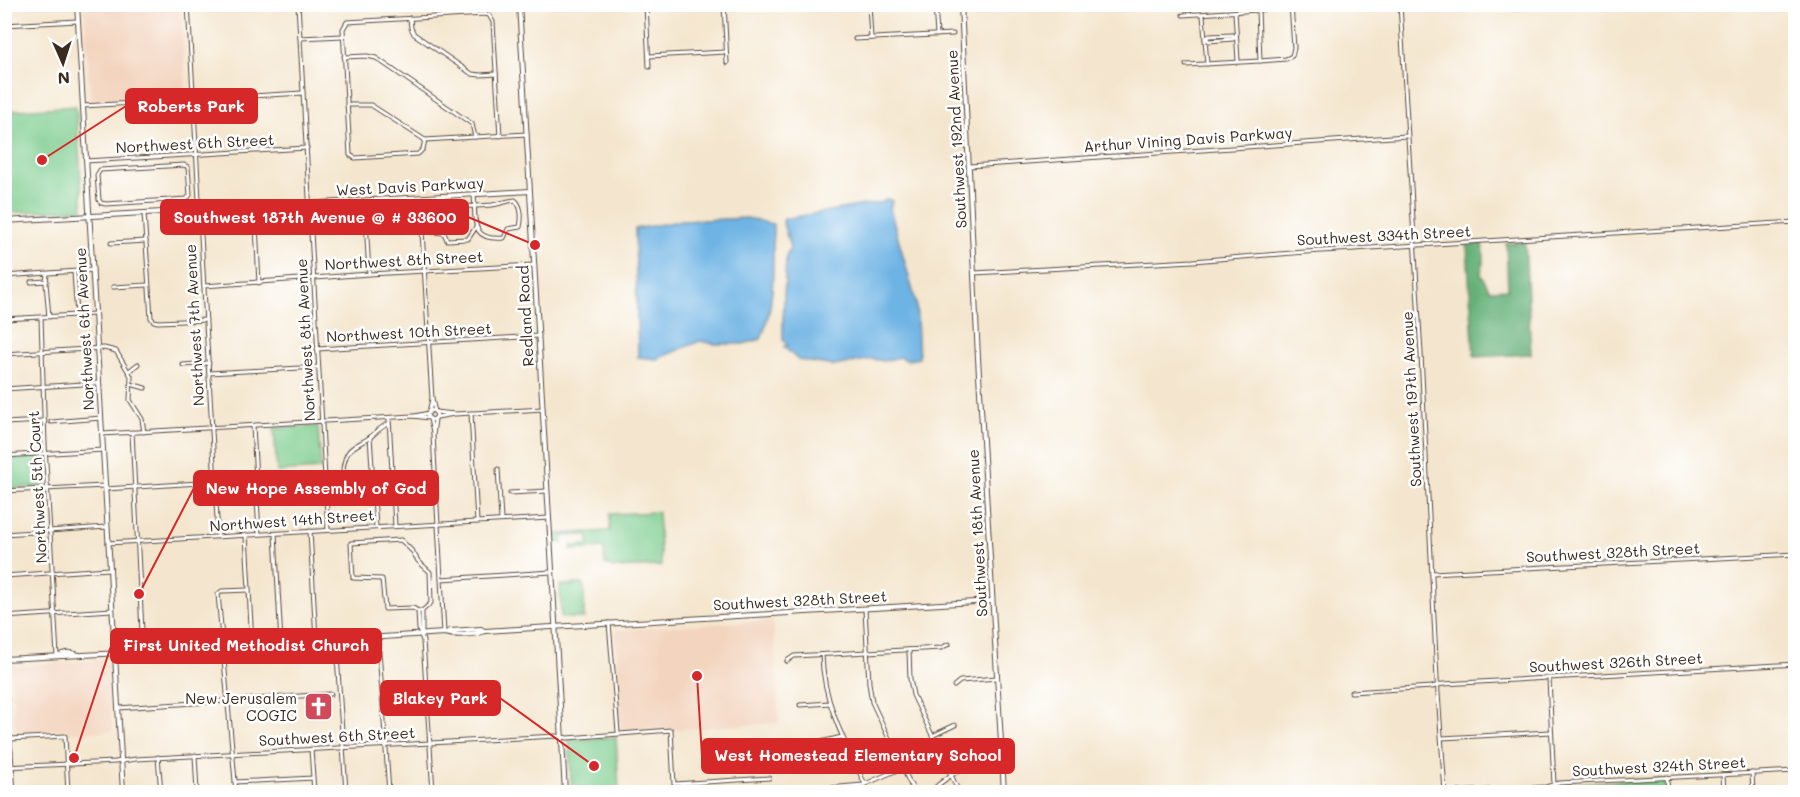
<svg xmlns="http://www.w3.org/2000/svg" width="1800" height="797" font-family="Mali,sans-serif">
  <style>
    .built { fill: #f3d4be }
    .green { fill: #7ccc8d; stroke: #5c7b56; stroke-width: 1.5 }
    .forest { fill: #65b078; stroke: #506d4b; stroke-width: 1.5 }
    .water { fill: #6db3e4; stroke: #546e81; stroke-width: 1.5 }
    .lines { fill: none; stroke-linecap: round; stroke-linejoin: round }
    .minor-casing { stroke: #574638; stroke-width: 5 }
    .tertiary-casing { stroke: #574638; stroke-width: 6 }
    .minor { stroke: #fff; stroke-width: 3 }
    .tertiary { stroke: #fff; stroke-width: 4 }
    .labels { text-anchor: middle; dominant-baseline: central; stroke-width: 5; stroke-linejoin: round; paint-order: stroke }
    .street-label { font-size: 15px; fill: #3b2a1e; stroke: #fff }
    .poi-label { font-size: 15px; fill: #3b2a1e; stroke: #fff; text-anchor: end }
    .leader { fill: none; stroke: #d62828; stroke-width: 2 }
    .callout-dot { fill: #d62828; stroke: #fff; stroke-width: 2 }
    .callout { fill: #d62828; stroke: #d62828; stroke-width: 2 }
    .callout-label { font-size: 16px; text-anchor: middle; font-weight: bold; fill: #fff }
  </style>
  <rect width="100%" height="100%" fill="#fff"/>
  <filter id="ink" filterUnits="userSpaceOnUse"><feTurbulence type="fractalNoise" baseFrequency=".0167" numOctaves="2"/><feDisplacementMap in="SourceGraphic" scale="12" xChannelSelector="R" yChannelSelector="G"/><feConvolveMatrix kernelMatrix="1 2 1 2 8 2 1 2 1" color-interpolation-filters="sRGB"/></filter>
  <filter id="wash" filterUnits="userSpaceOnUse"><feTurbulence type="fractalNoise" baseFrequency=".008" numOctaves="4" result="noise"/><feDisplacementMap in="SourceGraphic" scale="24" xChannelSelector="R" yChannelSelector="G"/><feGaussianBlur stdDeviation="1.35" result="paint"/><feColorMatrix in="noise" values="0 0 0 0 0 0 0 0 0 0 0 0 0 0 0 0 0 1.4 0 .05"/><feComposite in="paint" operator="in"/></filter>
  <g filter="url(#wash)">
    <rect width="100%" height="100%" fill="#f4e6ce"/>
    <g class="built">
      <polygon points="84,5 181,5 186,94 90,100"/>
      <polygon points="773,620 779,723 621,733 615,630"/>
      <polygon points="104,660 108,664 112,731 68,733 68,729 18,732 15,730 11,670 12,666"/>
    </g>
    <g class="green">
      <polygon points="76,106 83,209 5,213 5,111"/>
      <polygon points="318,426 321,469 277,472 274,428"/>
      <polygon points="43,456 45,486 5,489 5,458"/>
      <polygon points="658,512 661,566 613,568 605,564 604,548 571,550 571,546 589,545 588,535 563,536 563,543 556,543 556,534 610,531 610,514"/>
      <polygon points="584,584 584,618 561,618 560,585"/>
      <polygon points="616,737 619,792 572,792 569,740"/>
      <polygon points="1660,779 1665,783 1666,792 1481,792 1551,788 1564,784"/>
    </g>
    <polygon class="forest" points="1525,242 1531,354 1474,357 1467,245 1482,244 1484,257 1481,274 1490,290 1508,289 1506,243"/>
    <g class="water">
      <polygon points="888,199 892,201 890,209 916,302 919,358 907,360 899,357 884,361 872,359 834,366 798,360 784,347 784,346 788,345 783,340 783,320 786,257 790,247 783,223 784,219 882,202"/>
      <path d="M747 218 773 224C773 263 776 303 761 339L743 344H715L700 341 657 359 638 357 635 229 680 221Z"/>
    </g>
  </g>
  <g filter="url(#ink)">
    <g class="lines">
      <defs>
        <g id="minor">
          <polyline points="188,4 218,537"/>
          <polyline points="298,4 328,530"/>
          <polyline points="646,4 649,67"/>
          <polyline points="724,4 727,63"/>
          <polyline points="869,4 871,38"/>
          <polyline points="935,4 937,35"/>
          <polyline points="1400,4 1421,354 1437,679 1445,792"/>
          <polyline points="1258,10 1347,4"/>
          <polyline points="1235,12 1238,61"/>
          <polyline points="1183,15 1258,10 1260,61 1186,65"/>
          <polyline points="1203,15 1207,64"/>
          <polyline points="410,18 411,28 414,34 472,74 480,75 496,74"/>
          <polyline points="4,25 78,21"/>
          <polyline points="300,38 343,36"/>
          <polyline points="855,39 953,34"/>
          <polyline points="1205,39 1209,36 1233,35 1234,37"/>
          <polyline points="1207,39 1209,41 1233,39 1236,37"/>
          <polyline points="649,56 726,52"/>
          <polyline points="344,57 367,56 376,58 472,124 475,137"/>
          <polyline points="1260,61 1286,59 1292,56 1294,48 1291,4"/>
          <polyline points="347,105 371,105 425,140 527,134"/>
          <polyline points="83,106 303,93"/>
          <polyline points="425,140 423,149 418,154 355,158 350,155 343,29 347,22 485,14 489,15 493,22 500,136"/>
          <polyline points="86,161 307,148"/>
          <polygon points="184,165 188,167 190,195 187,199 106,204 101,203 99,200 97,175 100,170"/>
          <polyline points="969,166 1407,136"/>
          <path d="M474 194C476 220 469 241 504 238L508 229 520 227C522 218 522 206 515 200 505 201 500 204 492 205 481 206 470 206 459 207 449 207 441 202 431 206L432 232 444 233 447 240 468 239 476 227"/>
          <polyline points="420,197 432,399 435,412"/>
          <polyline points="365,201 369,274"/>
          <polyline points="255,206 259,283"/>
          <polyline points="144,213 151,318 154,321 158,322 206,320"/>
          <polyline points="111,243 146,241"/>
          <polyline points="74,272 77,315"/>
          <polyline points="974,273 1193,261 1305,252 1796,222"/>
          <polyline points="47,274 46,283 49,317"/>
          <polyline points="4,276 93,270"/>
          <polyline points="31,282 47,281"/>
          <polyline points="204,286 369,274 534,265"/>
          <polyline points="113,287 148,285"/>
          <polyline points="41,317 45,445 57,656"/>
          <polyline points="4,319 95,314"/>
          <polyline points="317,349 539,336"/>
          <polyline points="4,354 104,348 116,351 131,376 130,400 142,419 144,432"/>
          <polyline points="183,365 209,363"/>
          <polyline points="129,371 138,364"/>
          <polyline points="209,373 318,367"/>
          <polyline points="131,384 145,388"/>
          <polyline points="4,389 99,383"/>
          <circle cx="432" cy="415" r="4.5"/>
          <polyline points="429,412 432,399"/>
          <polyline points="435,412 455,414 543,409"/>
          <polyline points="471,413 477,522"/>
          <polyline points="415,416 429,413"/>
          <polyline points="437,417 454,414"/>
          <polyline points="389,418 395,526"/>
          <polyline points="430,419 433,433"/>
          <polyline points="435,419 433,435 444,633"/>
          <polyline points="51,422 101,418"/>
          <polyline points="4,423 45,421"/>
          <polyline points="253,426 259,534"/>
          <polyline points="132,432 143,651"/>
          <polyline points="102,434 413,416 429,418"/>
          <polyline points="370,437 376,527"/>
          <polyline points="4,456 103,450"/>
          <polyline points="498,469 501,520"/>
          <path d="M373 473 347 474 343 469C346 447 353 448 369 438 376 433 380 427 388 424"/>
          <polyline points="105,489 215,482"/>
          <polyline points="4,491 105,486"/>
          <polyline points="287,492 326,489"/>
          <polyline points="510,493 547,491"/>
          <polyline points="310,531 316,640"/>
          <polyline points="4,534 107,527"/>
          <polyline points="275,534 281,643"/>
          <polyline points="246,535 252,644"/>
          <polygon points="401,540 413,552 418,561 430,572 431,603 422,611 418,611 413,608 385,609 382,579 353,578 351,543"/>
          <polyline points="108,543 549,518"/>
          <polyline points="1432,573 1796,554"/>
          <polyline points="4,576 109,569"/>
          <polyline points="441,579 552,572"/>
          <polyline points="865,609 869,683 872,702 914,792"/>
          <polyline points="418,611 419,629 423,641 433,792"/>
          <polyline points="422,611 422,633"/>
          <polyline points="4,617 112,610"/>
          <polyline points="609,623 618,732"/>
          <polyline points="378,637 389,792"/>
          <polyline points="336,640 346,792"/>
          <polyline points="909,650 910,679 913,695 959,792"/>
          <path d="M822 655C823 702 845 743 865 784"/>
          <polyline points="787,661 794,656 941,648 949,644"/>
          <polyline points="4,663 14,792"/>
          <polyline points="1549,678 1554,785"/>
          <polyline points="954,686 960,681 997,678"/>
          <polyline points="1351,692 1432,687 1443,684 1796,664"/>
          <polyline points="800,705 830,703"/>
          <polyline points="118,708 331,694"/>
          <polyline points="932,736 955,725"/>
          <polyline points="1442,738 1551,732"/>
          <polyline points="10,739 65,736 68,792"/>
          <polyline points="804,746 842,737"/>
          <polyline points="311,749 314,792"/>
          <polyline points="4,753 11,752"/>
          <polyline points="195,755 197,792"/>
          <polyline points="158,757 161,792"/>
          <polyline points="4,767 115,762 136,759 556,736 568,738 671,730 674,784 769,778"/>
          <polyline points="1752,773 1753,792"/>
          <polyline points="1723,775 1724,792"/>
          <polyline points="1667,777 1668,792"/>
          <polyline points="235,782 313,778"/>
          <polyline points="806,790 863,785 902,768"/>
          <polyline points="236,792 218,594 222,591 249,590"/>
          <path d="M930 792C954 770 969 763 1002 762"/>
          <polyline points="1451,792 1546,787 1559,783 1796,771"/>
        </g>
        <g id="tertiary">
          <polyline points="77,4 123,792"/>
          <polyline points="519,4 565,792"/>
          <polyline points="961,4 978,358 1004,792"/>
          <polyline points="4,221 530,191"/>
          <polyline points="445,633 450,631 481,629 484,631"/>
          <path d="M316 641 320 639 336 640 444 633C456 636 474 635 485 631L992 601"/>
          <path d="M252 644C257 641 264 641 269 643"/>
          <polyline points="144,651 149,649 223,646"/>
          <path d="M58 656C64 652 72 652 79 655"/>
          <polyline points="4,659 220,648 223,646 252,644 255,646 269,643 316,641 331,642 336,640"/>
        </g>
      </defs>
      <use href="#minor" class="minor-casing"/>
      <use href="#tertiary" class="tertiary-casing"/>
      <use href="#minor" class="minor"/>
      <use href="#tertiary" class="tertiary"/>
    </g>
  </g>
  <defs>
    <symbol id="church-square" viewBox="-11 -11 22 22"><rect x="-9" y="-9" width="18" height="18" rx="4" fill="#d1495b" stroke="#fff"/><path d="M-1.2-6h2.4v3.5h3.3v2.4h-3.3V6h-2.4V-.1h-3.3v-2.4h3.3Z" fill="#fff"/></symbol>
  </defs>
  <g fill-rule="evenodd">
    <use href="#church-square" x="302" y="690" width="33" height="33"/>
  </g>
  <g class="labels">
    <g class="street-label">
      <text transform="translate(956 139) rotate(-93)">Southwest 192nd Avenue</text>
      <text transform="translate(1188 139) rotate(-4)">Arthur Vining Davis Parkway</text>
      <text transform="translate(195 143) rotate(-3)">Northwest 6th Street</text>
      <text transform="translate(410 186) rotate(-3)">West Davis Parkway</text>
      <text transform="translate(1384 235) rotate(-3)">Southwest 334th Street</text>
      <text transform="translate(404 260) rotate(-3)">Northwest 8th Street</text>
      <text transform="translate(525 316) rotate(-93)">Redland Road</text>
      <text transform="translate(194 325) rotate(-93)">Northwest 7th Avenue</text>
      <text transform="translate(84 329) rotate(-93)">Northwest 6th Avenue</text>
      <text transform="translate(409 332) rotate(-3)">Northwest 10th Street</text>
      <text transform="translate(305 340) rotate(-93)">Northwest 8th Avenue</text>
      <text transform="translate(1411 399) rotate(-93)">Southwest 197th Avenue</text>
      <text transform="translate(37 487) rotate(-93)">Northwest 5th Court</text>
      <text transform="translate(292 520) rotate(-4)">Northwest 14th Street</text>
      <text transform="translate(977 533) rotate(-93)">Southwest 18th Avenue</text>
      <text transform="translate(1613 552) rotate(-3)">Southwest 328th Street</text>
      <text transform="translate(800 600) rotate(-3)">Southwest 328th Street</text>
      <text transform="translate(1616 662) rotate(-3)">Southwest 326th Street</text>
      <text transform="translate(337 736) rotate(-3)">Southwest 6th Street</text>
      <text transform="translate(1659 766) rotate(-3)">Southwest 324th Street</text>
    </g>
    <g class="poi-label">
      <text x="297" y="698">New Jerusalem<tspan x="297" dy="17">COGIC</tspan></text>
    </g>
  </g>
  <path class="leader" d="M42 160L126 106M535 245L468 217M139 594L194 488M74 758L111 646M594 766L500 698M697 676L702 756"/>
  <g class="callout-dot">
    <circle cx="42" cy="160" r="6"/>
    <circle cx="535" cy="245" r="6"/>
    <circle cx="139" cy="594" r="6"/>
    <circle cx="74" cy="758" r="6"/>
    <circle cx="594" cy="766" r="6"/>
    <circle cx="697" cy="676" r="6"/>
  </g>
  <g class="callout">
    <rect x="126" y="89" width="131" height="34" rx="6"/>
    <rect x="161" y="200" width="307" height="34" rx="6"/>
    <rect x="194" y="471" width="244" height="34" rx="6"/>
    <rect x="111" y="629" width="270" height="34" rx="6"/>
    <rect x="381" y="681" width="119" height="34" rx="6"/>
    <rect x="702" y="739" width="312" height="34" rx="6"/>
  </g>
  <g class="callout-label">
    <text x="191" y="112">Roberts Park</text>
    <text x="315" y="223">Southwest 187th Avenue @ # 33600</text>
    <text x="316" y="494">New Hope Assembly of God</text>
    <text x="246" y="651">First United Methodist Church</text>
    <text x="440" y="704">Blakey Park</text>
    <text x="858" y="761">West Homestead Elementary School</text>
  </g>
  <rect width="1800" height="797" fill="none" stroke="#fff" stroke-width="24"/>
  <g transform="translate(63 63) rotate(177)" stroke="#ffffff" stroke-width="4.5" paint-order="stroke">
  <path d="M0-4.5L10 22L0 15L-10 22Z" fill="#3b2a1e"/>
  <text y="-9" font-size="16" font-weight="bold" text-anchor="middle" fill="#3b2a1e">N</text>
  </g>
</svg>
